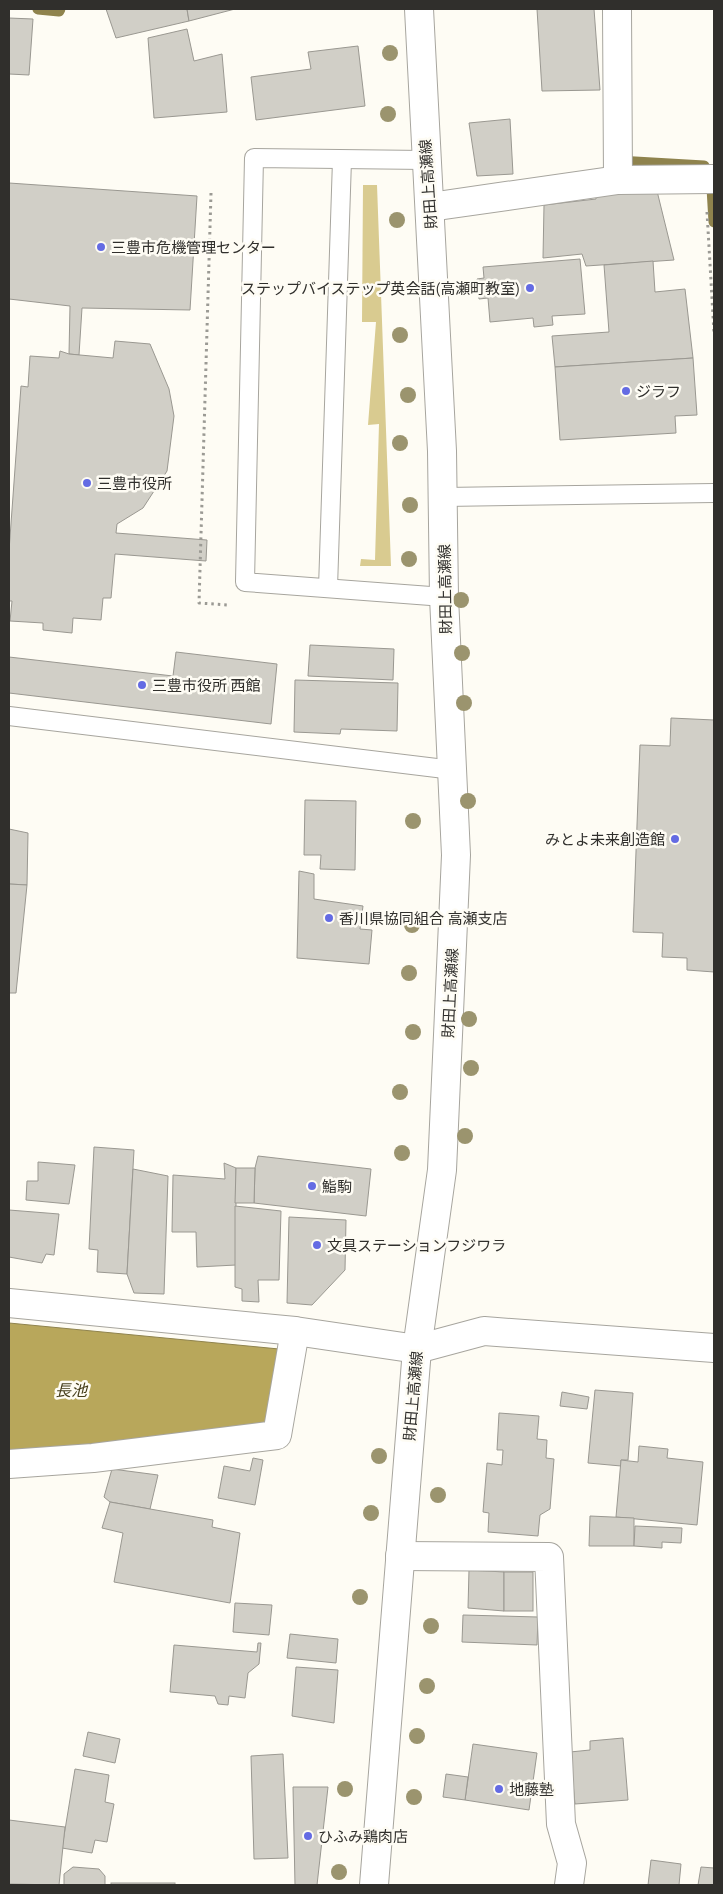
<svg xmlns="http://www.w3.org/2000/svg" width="723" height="1894" font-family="Ubuntu,'Noto Sans JP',sans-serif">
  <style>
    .green { fill: #d9cb90 }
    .water { fill: #b8a75b; stroke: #8f834d }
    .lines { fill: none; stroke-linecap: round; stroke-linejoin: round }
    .stream { stroke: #8f834d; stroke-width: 11 }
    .building { fill: #d1cfc7; stroke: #9a9891 }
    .lane-casing { stroke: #a7a59e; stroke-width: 20 }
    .street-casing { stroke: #a7a59e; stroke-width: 30 }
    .secondary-casing { stroke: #a7a59e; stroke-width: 30 }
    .path { stroke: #9b9a94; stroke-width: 3; stroke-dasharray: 2.5 4; stroke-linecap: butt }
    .lane { stroke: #fff; stroke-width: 18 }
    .street { stroke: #fff; stroke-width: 28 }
    .secondary { stroke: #fff; stroke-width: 28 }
    .tree { fill: #9b946e }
    .poi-dot { fill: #646be3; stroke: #fefcf4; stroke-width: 2 }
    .labels { text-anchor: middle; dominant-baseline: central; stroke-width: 5; stroke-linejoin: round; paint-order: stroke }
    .street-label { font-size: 15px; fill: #302f2c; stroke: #fefcf4 }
    .poi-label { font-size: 15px; fill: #302f2c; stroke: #fefcf4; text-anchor: start }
    .water-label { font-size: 16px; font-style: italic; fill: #443c1a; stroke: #fefcf4 }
  </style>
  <rect width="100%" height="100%" fill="#fefcf4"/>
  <polygon class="green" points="363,185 377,185 391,566 360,566 361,559 375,560 379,424 368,425 376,322 362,322"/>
  <polygon class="water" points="9,1323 279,1349 267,1431 9,1455"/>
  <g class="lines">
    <g class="stream">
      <polyline points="38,9 59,11 60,9"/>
      <polyline points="618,161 704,166"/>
      <polyline points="714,188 712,188 714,222"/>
    </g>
  </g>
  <g class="building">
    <polygon points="106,9 187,9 189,21 116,38"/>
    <polygon points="187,9 235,9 189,21"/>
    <polygon points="537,9 594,9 600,90 542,91"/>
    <polygon points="9,18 33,19 29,75 9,74"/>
    <polygon points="187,29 194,61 222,54 227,112 154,118 148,38"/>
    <polygon points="358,46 365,106 256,120 251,77 311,69 308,52"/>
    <polygon points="510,119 513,174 477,176 469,123"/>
    <polygon points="9,183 197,196 190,310 82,308 79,355 69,354 70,306 9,299"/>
    <polygon points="596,191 657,191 674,260 586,266 582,254 543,258 544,205 596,199"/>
    <polygon points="580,259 585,314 552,316 553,325 534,327 533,318 490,322 488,298 479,299 477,279 484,278 483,267"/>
    <polygon points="653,261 655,292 685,289 693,358 555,367 552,336 609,332 604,265"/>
    <polygon points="115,341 150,344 169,389 174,416 167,471 143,508 117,524 116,533 207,540 206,561 115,554 111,598 103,598 101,620 73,618 72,633 43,630 43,623 10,621 12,601 9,601 9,551 21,386 28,387 30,356 59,358 60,351 69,354 113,358"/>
    <polygon points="693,358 697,415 675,416 676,433 560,440 555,367"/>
    <polygon points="310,645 394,649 393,680 308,676"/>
    <polygon points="176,652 277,664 271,724 9,693 9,657 173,676"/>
    <polygon points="295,680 398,683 397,731 341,729 340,734 294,732"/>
    <polygon points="671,718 714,720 714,972 687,970 687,958 662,957 663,933 633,932 640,745 670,746"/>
    <polygon points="305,800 356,801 355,870 320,869 321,855 304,855"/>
    <polygon points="9,829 28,833 27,885 9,884"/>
    <polygon points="299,871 314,874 314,899 363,906 360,929 372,930 369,964 297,958"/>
    <polygon points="9,884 27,885 16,993 9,993"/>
    <polygon points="94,1147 134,1150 127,1274 97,1272 98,1250 89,1249"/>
    <polygon points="258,1156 371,1169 366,1216 254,1203 255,1168"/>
    <polygon points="38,1162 75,1165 69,1204 26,1200 27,1181 38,1181"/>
    <polygon points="224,1163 236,1168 236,1265 197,1267 196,1232 172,1232 173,1175 225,1179"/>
    <polygon points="236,1168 255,1168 254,1203 235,1203"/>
    <polygon points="133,1169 168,1176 164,1294 134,1293 127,1274"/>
    <polygon points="235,1206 281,1211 279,1280 258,1280 259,1302 242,1301 242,1289 235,1287"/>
    <polygon points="9,1210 59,1214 54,1255 46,1254 42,1263 9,1257"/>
    <polygon points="289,1217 346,1220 345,1270 312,1305 287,1303"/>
    <polygon points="595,1390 633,1393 628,1460 621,1460 621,1466 588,1463"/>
    <polygon points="562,1392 589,1397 587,1409 560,1406"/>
    <polygon points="499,1413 539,1416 537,1439 547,1440 546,1458 554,1459 550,1509 540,1515 538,1536 488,1532 489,1513 483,1512 487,1463 502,1465 503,1450 497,1450"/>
    <polygon points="639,1446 668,1449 667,1458 703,1462 697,1525 616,1517 621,1460 638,1462"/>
    <polygon points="253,1458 263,1460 255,1505 218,1498 224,1466 250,1471"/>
    <polygon points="112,1469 158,1475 150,1509 110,1502 104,1497"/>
    <polygon points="110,1502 213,1520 212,1527 240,1533 230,1603 114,1582 123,1533 102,1528"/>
    <polygon points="590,1516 634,1518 634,1546 589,1546"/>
    <polygon points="635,1526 682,1528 681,1543 662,1542 662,1548 634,1546"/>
    <polygon points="469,1570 504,1572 504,1611 468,1608"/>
    <rect x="504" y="1572" width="29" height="39"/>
    <polygon points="235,1603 272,1605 269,1635 233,1632"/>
    <polygon points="463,1615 538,1617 537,1645 462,1642"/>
    <polygon points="290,1634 338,1639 336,1663 287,1658"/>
    <polygon points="258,1643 261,1643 259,1664 248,1673 245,1698 229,1696 228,1705 218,1704 215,1696 170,1692 174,1645 257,1652"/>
    <polygon points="296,1667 338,1670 334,1723 292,1716"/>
    <polygon points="88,1732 120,1739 115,1763 83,1756"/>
    <polygon points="623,1738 628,1800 575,1804 570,1752 590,1750 590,1741"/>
    <polygon points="473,1744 537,1753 529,1810 465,1800"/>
    <polygon points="283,1754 288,1858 254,1859 251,1756"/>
    <polygon points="75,1769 109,1775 105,1802 114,1804 107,1842 95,1840 92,1853 62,1848"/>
    <polygon points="446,1774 468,1777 465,1800 443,1797"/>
    <polygon points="293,1787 328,1787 317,1885 295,1885"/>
    <polygon points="9,1820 65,1827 59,1885 9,1884"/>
    <polygon points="651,1860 681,1864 679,1885 648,1885"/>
    <polygon points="73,1867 99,1869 105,1876 105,1885 64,1885 64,1874"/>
    <polygon points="701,1867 714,1868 714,1885 698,1885"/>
    <rect x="111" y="1883" width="64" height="2"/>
  </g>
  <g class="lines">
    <defs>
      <g id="lane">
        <polyline points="425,160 254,158 245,582 444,597"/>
        <polyline points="444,497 714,493"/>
        <polyline points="328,588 342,160"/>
        <polyline points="9,716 453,770"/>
      </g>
      <g id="street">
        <polyline points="617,9 618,180"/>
        <polyline points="430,207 618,180 714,179"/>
        <polyline points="9,1303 295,1331 417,1349 484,1331 714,1348"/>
        <polyline points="9,1464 93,1458 277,1435 295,1331"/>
        <polyline points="400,1556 549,1557 561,1824 572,1863 569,1885"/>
      </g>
      <polyline id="secondary" points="374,1885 417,1349 442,1170 456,855 444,597 442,451 419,9"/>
    </defs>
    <use href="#lane" class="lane-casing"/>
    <use href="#street" class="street-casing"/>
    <use href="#secondary" class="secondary-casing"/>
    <g class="path">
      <polyline points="211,193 199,603 228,605"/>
      <polyline points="707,212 714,333"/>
    </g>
    <use href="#lane" class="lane"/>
    <use href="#street" class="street"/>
    <use href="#secondary" class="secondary"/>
  </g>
  <g class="tree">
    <circle cx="390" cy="53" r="8"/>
    <circle cx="388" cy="114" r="8"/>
    <circle cx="397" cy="220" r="8"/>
    <circle cx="400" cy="335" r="8"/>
    <circle cx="408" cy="395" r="8"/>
    <circle cx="400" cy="443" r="8"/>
    <circle cx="410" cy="505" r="8"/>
    <circle cx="409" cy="559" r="8"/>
    <circle cx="461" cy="600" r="8"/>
    <circle cx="462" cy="653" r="8"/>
    <circle cx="464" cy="703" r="8"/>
    <circle cx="468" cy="801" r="8"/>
    <circle cx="413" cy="821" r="8"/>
    <circle cx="412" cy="925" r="8"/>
    <circle cx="409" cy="973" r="8"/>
    <circle cx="469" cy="1019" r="8"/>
    <circle cx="413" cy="1032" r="8"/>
    <circle cx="471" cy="1068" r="8"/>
    <circle cx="400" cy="1092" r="8"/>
    <circle cx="465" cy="1136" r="8"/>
    <circle cx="402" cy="1153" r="8"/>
    <circle cx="379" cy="1456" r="8"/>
    <circle cx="438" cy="1495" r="8"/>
    <circle cx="371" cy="1513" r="8"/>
    <circle cx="360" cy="1597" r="8"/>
    <circle cx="431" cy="1626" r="8"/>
    <circle cx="427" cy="1686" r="8"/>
    <circle cx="417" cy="1736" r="8"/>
    <circle cx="345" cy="1789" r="8"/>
    <circle cx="414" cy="1797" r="8"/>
    <circle cx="339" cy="1872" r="8"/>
  </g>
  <g class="poi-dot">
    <circle cx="101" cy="247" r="5"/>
    <circle cx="530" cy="288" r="5"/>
    <circle cx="626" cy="391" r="5"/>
    <circle cx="87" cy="483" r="5"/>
    <circle cx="142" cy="685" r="5"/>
    <circle cx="675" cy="839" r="5"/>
    <circle cx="329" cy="918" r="5"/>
    <circle cx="312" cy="1186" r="5"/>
    <circle cx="317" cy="1245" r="5"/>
    <circle cx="499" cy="1789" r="5"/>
    <circle cx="308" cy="1836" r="5"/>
  </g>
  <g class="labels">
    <g class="street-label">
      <text transform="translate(428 184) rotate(-94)">財田上高瀬線</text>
      <text transform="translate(445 589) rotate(-91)">財田上高瀬線</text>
      <text transform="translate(450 993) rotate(-87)">財田上高瀬線</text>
      <text transform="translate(413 1396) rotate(-85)">財田上高瀬線</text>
    </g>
    <g class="poi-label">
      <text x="111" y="247">三豊市危機管理センター</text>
      <text x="520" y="288" text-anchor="end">ステップバイステップ英会話(高瀬町教室)</text>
      <text x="636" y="391">ジラフ</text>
      <text x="97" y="483">三豊市役所</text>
      <text x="152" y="685">三豊市役所 西館</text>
      <text x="665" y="839" text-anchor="end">みとよ未来創造館</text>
      <text x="339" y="918">香川県協同組合 高瀬支店</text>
      <text x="322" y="1186">鮨駒</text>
      <text x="327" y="1245">文具ステーションフジワラ</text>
      <text x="509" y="1789">地藤塾</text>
      <text x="318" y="1836">ひふみ鶏肉店</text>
    </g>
    <g class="water-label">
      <text x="71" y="1390">長池</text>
    </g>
  </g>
  <rect width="723" height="1894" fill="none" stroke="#302f2c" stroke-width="20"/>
</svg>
